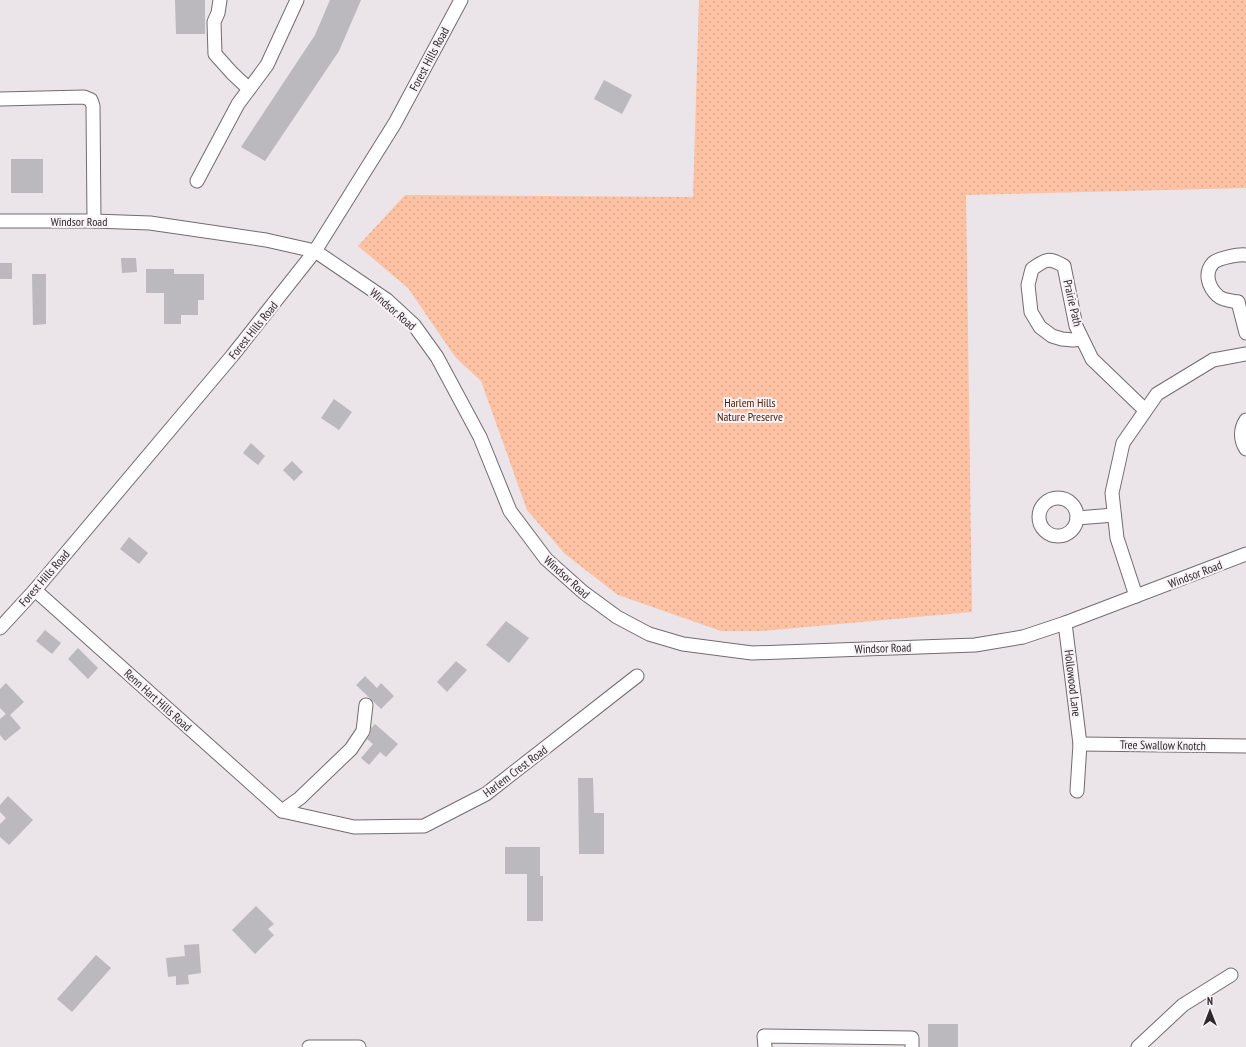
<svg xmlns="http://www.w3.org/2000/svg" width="1246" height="1047" font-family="'PT Sans Narrow',sans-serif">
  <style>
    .park { fill: url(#park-dots) }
    .building { fill: #bbb8be }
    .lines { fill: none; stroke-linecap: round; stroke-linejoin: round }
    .minor-casing { stroke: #726c6f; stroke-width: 15 }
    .minor { stroke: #fff; stroke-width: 13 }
    .labels { text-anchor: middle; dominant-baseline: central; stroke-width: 4; stroke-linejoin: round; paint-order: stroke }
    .street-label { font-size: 12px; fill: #2d2a2c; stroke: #f8f1f5 }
    .park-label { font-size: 12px; fill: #4f2002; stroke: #f8f1f5 }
  </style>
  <defs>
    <pattern id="park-dots" width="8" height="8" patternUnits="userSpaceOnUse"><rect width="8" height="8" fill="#fdc2a4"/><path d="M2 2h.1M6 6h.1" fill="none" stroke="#d9a78d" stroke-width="1.8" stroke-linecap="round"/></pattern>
  </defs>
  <rect width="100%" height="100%" fill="#ebe4e8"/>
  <polygon class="park" points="699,0 1246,0 1246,188 966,195 972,612 762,631 721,631 618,595 565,554 527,510 481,381 456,358 408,288 358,246 405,195 693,197"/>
  <g class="building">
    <polygon points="175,0 205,0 205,34 176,34"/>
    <polygon points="330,0 361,0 339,51 265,161 241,147 315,35"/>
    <polygon points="604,80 632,95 622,114 594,99"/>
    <rect x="11" y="159" width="32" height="34"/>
    <polygon points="121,258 136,258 137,272 122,273"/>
    <rect x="0" y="263" width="12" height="16"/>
    <polygon points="146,269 174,269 174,274 204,274 204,300 198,300 198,315 181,315 181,324 164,324 164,293 146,293"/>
    <polygon points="32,274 46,274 46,324 33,325"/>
    <polygon points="334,399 352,412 339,430 321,418"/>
    <polygon points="251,443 265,456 258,465 243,453"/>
    <polygon points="292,461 303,472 294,481 283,470"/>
    <polygon points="129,537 148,553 139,564 120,549"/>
    <polygon points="506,621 529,638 509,663 486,645"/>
    <polygon points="45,630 61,643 52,654 36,641"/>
    <polygon points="78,648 98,668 88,679 68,659"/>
    <polygon points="456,661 467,670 447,692 437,682"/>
    <polygon points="365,676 377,688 381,683 394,696 381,709 356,685"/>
    <polygon points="6,683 24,702 10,715 21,728 5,741 0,735 0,719 6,714 0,708 0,689"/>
    <polygon points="375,724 398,744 386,757 380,752 369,765 361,758 373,744 367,739 370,735 371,728"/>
    <polygon points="578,778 593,778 594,813 604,813 604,854 579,854"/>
    <polygon points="8,796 33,820 9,845 0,837 0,824 6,818 0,812 0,805"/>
    <polygon points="505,847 540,847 540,876 543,876 543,921 527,921 527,874 505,874"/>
    <polygon points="256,906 274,924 268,929 274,935 255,954 232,930"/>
    <polygon points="199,944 201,973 188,975 189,984 176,985 176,976 168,977 166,958 185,956 184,945"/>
    <polygon points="96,955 111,968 72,1012 57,999"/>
    <rect x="928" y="1024" width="30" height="23"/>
  </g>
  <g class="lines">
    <defs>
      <g id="minor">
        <polyline points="220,0 218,13 214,22 215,54 232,73 249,89"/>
        <polyline points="0,99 84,97 91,100 93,106 94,221"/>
        <polyline points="197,181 238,104 267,65 297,0"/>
        <polyline points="0,221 94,221 150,223 266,240 315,251 387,300 414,325 437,357 480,437 510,511 546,559 583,592 617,617 649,634 683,644 752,653 975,645 1023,637 1065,623 1246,554"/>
        <path d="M1238 302C1232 301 1222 300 1218 296 1208 287 1204 273 1213 263 1218 258 1239 254 1246 255"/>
        <polyline points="1238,302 1246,333"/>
        <path d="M1082 339 1073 340 1062 339 1052 336 1040 327 1031 312 1028 285 1032 269C1046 259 1049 257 1064 266L1076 326 1092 359 1145 410"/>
        <path d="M1246 420C1240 429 1240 440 1246 449"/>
        <circle cx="1058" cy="517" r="19"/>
        <polyline points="1077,518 1114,515"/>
        <polyline points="35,590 282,811 354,827 424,826 486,794 637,676"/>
        <polyline points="1136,596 1117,538 1112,493 1123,443 1157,394 1213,360 1246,354"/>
        <polyline points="1065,623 1080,744 1077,791"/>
        <polyline points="0,628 35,590 232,356 315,251 395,123 461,0"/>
        <polyline points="1080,744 1246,746"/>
        <polyline points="282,811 300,798 351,749 363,731 366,705"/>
        <polyline points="309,1047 359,1047"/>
        <polyline points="765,1047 764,1036 912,1038 912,1047"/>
        <polyline points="1138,1047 1183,1005 1231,975"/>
      </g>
    </defs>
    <use href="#minor" class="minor-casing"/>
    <use href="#minor" class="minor"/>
  </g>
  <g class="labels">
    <g class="street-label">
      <text transform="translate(429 59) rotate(-62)">Forest Hills Road</text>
      <text x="79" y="221">Windsor Road</text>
      <text transform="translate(1073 303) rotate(77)">Prairie Path</text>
      <text transform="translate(393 309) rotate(41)">Windsor Road</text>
      <text transform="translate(253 330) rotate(-51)">Forest Hills Road</text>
      <text transform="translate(1195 574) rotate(-21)">Windsor Road</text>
      <text transform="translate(567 577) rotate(42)">Windsor Road</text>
      <text transform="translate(44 578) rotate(-49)">Forest Hills Road</text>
      <text transform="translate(883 648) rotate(-2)">Windsor Road</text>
      <text transform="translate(1073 683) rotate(83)">Hollowood Lane</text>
      <text transform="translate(158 700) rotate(42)">Renn Hart Hills Road</text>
      <text transform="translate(1163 745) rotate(1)">Tree Swallow Knotch</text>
      <text transform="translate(515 771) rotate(-37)">Harlem Crest Road</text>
    </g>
    <g class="park-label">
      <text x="750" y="402">Harlem Hills<tspan x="750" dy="14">Nature Preserve</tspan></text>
    </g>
  </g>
  <g transform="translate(1210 1011)" stroke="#f8f1f5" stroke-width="3" paint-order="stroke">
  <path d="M0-3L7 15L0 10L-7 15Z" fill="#2d2a2c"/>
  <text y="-6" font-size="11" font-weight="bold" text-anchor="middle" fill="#2d2a2c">N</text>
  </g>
</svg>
